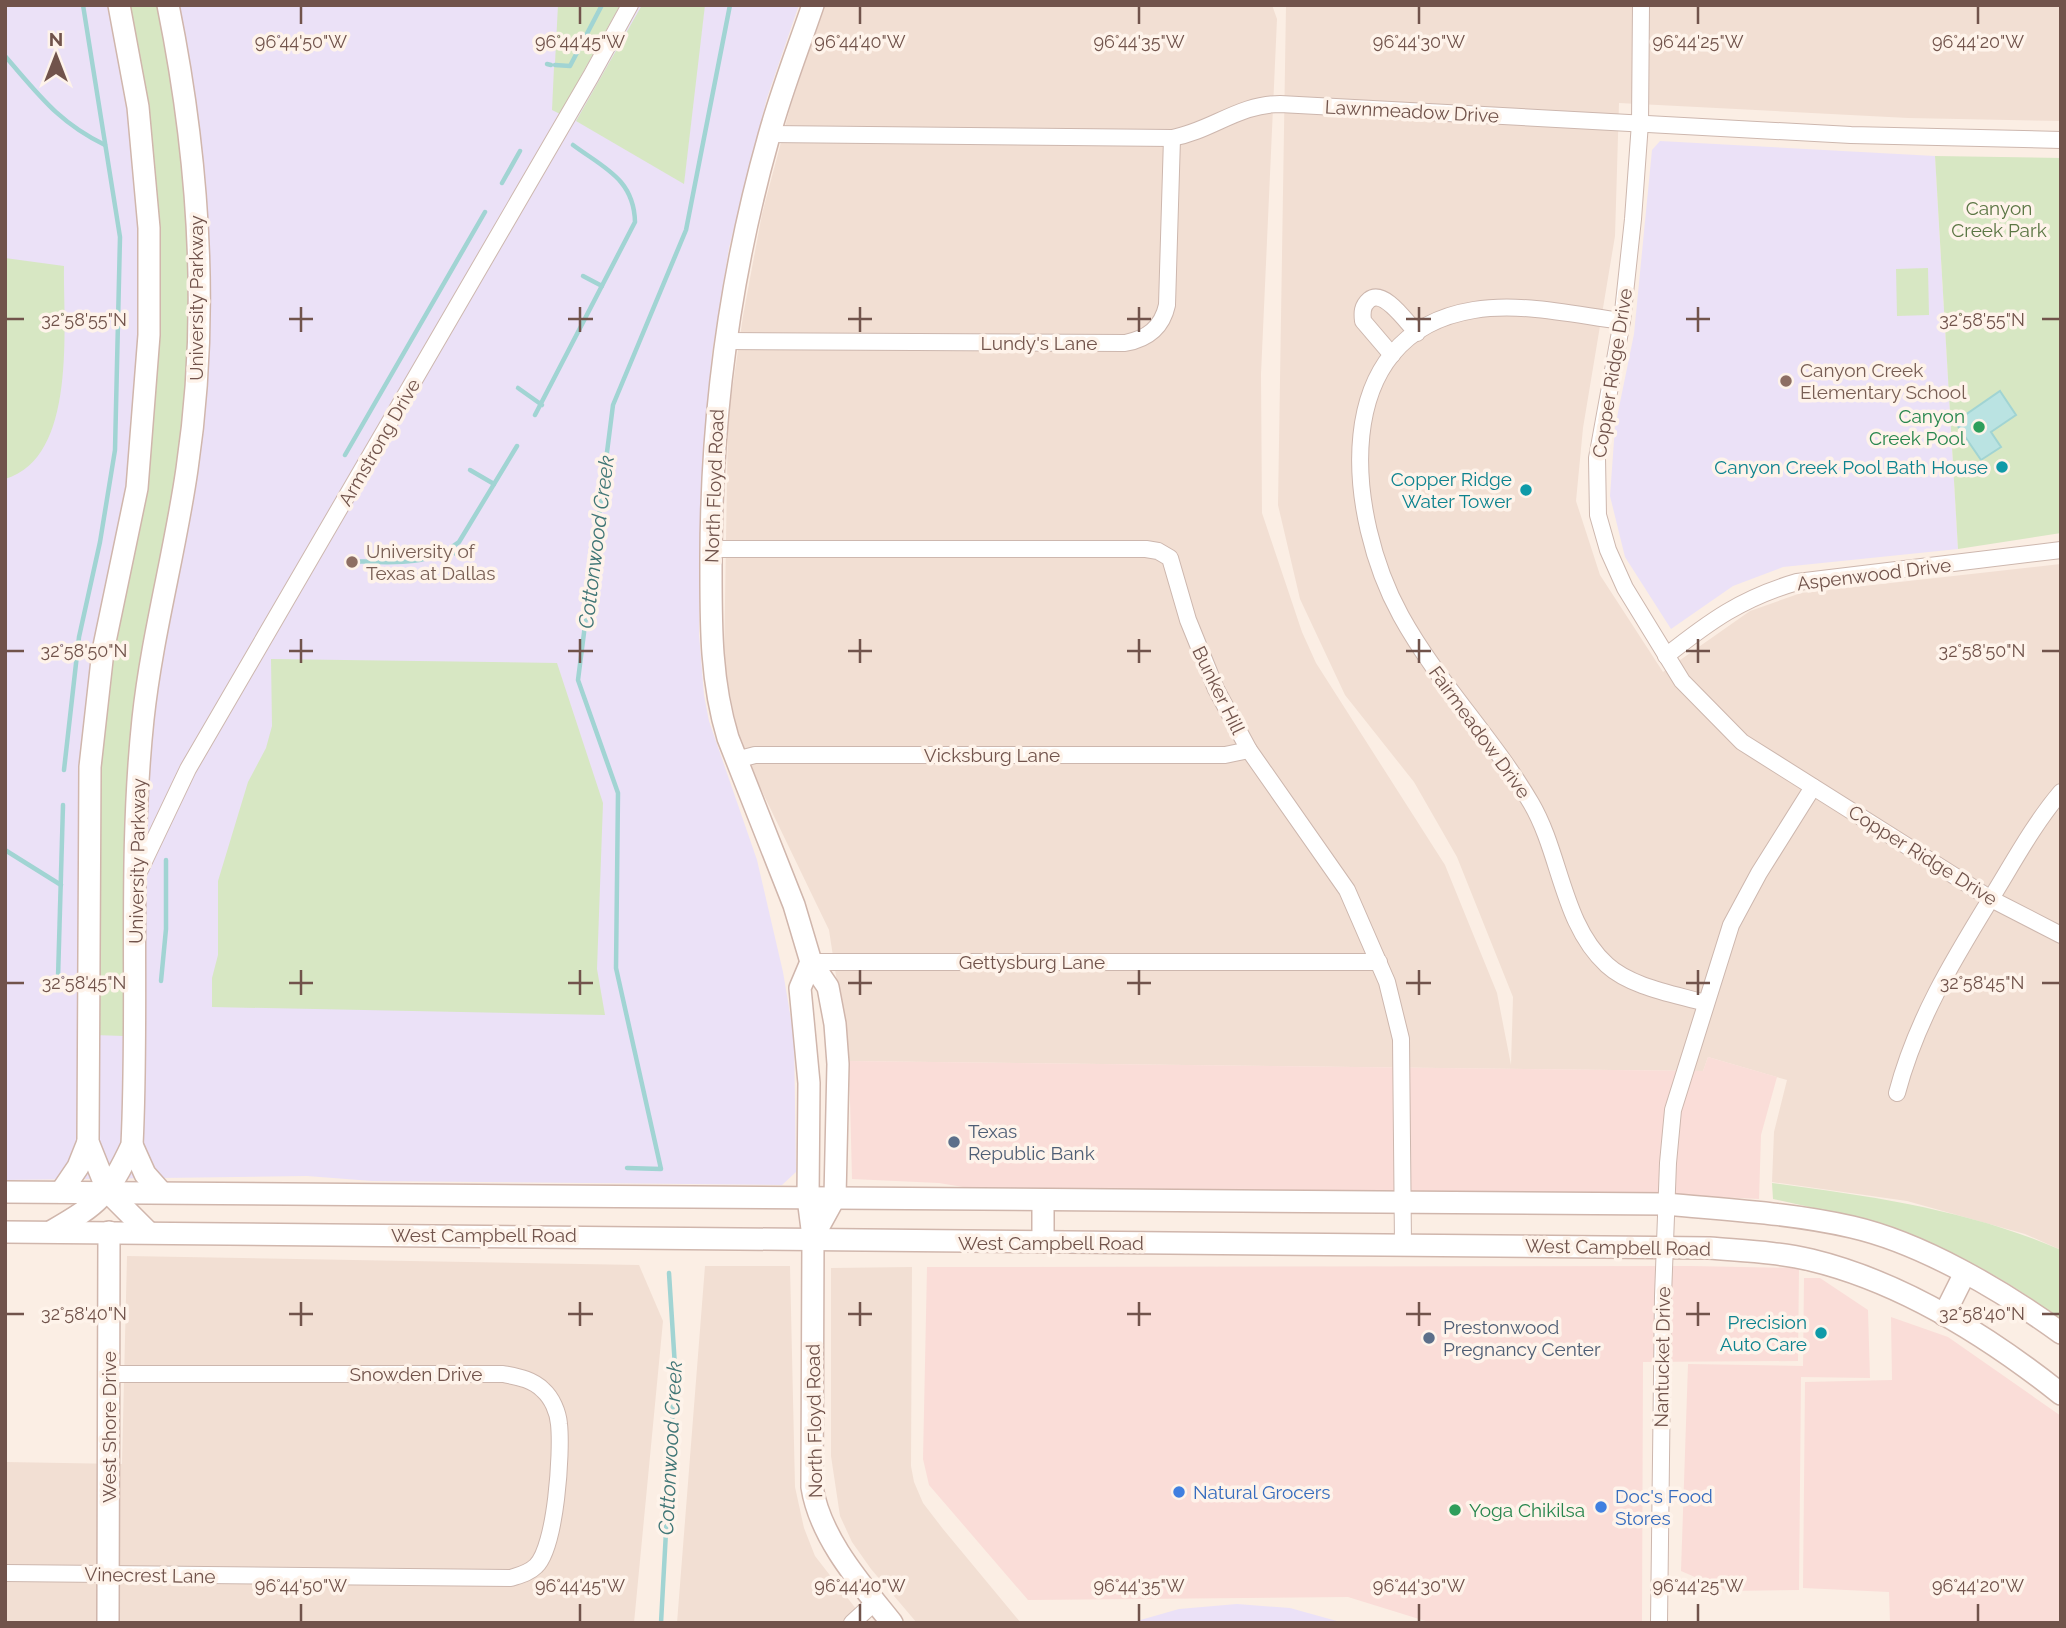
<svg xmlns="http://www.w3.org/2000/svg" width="2066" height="1628" font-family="Raleway,sans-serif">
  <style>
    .residential { fill: #f2dfd3 }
    .commercial { fill: #faddd8 }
    .education { fill: #ebe1f7 }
    .green { fill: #d7e7c3 }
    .water { fill: #bae3e2; stroke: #a1d4d3; stroke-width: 2 }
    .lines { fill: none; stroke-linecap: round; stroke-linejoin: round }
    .stream { stroke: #a1d4d3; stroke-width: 4.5 }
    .street-casing { stroke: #cdb7ae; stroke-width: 18 }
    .secondary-casing { stroke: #d0b6ac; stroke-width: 24 }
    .street { stroke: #fff; stroke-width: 16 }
    .secondary { stroke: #fff; stroke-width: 21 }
    .ticks { fill: none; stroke: #71534b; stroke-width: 2.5 }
    .education-dot { fill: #8d6e63; stroke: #fef3ea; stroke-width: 2.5 }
    .leisure-dot { fill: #2e9e5b; stroke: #fef3ea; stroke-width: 2.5 }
    .culture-dot { fill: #0f9aa8; stroke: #fef3ea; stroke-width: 2.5 }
    .service-dot { fill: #5c6f8a; stroke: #fef3ea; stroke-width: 2.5 }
    .shop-dot { fill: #3f7fe0; stroke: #fef3ea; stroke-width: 2.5 }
    .labels { text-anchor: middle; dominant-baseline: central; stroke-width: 7; stroke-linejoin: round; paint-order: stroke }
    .street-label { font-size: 19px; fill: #71534b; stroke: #fef3ea }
    .park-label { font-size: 19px; fill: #5b7644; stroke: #fef3ea }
    .education-label { font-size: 19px; fill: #785e54; stroke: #fef3ea; text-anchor: start }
    .leisure-label { font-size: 19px; fill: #27864d; stroke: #fef3ea; text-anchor: end }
    .culture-label { font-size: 19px; fill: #0d838f; stroke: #fef3ea; text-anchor: end }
    .service-label { font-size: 19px; fill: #4e5e75; stroke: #fef3ea; text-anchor: start }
    .shop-label { font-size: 19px; fill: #366cbe; stroke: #fef3ea; text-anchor: start }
    .water-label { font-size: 21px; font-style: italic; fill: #407676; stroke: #fef3ea }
    .ticks-label { font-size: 18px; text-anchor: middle; fill: #71534b; stroke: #fef3ea; stroke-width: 7; stroke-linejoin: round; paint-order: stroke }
  </style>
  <rect width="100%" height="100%" fill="#fbeee4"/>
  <g class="residential">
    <polygon points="824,5 1272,5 1277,19 1261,374 1262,513 1302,632 1316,663 1445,865 1497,993 1511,1065 1513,997 1457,857 1414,782 1345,695 1300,599 1278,505 1286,5 2061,5 2061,121 1908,118 1619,103 1615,236 1583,428 1576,501 1600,575 1663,672 1750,611 1801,593 2061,564 2061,1250 2025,1234 1907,1201 1772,1182 1774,1132 1787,1080 1708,1057 1703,1071 849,1061 829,930 759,785 736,725 724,663 728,418 743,316 762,214 790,108"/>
    <polygon points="127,1256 639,1265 663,1321 634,1623 5,1623 5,1462 122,1464"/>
    <polygon points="705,1266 790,1266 795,1487 804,1528 815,1556 867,1623 677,1623"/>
    <polygon points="912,1267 911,1466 914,1482 923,1503 943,1529 1021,1623 917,1623 871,1569 852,1542 840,1516 831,1456 831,1268"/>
  </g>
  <g class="commercial">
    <polygon points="1708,1057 1777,1077 1761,1135 1759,1199 1640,1193 975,1189 939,1183 852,1179 849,1061 1703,1071"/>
    <polygon points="1690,1266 1799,1268 1798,1361 1643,1362 1642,1623 1432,1623 1348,1597 1028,1600 929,1485 923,1459 927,1267"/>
    <polygon points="1804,1278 1820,1278 1868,1310 1870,1378 1801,1377 1799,1590 1727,1591 1681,1571 1688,1364 1803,1366"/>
    <polygon points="1891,1317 1948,1337 2061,1416 2061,1623 1890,1623 1889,1592 1803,1588 1805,1382 1892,1380"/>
  </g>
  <g class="education">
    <polygon points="5,5 799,5 767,98 729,248 712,354 701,490 699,634 704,695 709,721 757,860 783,972 794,1037 796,1172 782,1185 372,1181 307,1176 5,1180"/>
    <polygon points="1660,141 1935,156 1958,549 1783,567 1733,586 1671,629 1625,557 1610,496 1615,427 1634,334 1652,150"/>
    <polygon points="1237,1604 1290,1608 1344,1623 1130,1623 1179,1609"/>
  </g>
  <g class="green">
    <polygon points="127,5 159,5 173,62 191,256 189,397 131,777 124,1036 94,1035 97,773 110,652 154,390"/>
    <polygon points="558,5 620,5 560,114 552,110 554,67 567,66 555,63"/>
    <polygon points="642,5 705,5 684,184 576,121"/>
    <polygon points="1935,156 2061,158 2061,533 1958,549"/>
    <path d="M5 258 64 266C63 326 78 458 5 479Z"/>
    <polygon points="1928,268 1929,315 1897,316 1896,269"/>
    <polygon points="271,659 557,663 603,803 597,969 605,1015 212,1007 212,978 218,955 218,881 248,782 266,748 272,726"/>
    <path d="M1772 1183C1871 1196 1969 1210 2061 1250V1320C1969 1249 1884 1223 1773 1199Z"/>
  </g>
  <polygon class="water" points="2000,391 2016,415 1991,432 2001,447 1981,460 1955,422"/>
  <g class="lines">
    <g class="stream">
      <path d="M5 56C39 95 58 122 105 145"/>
      <polyline points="547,64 551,65"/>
      <polyline points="555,65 570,66 602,5"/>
      <polyline points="502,183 520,151"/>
      <polyline points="583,276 602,286"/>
      <polyline points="518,388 542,405"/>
      <path d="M535 415 635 222C634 179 604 168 573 145"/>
      <polyline points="345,455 485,212"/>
      <polyline points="470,470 494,484"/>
      <polyline points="449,550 460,556"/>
      <path d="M348 561C387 562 428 568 459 542L517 446"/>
      <polyline points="64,770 79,637 100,542 115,450 120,237 83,5"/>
      <polyline points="5,850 61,885"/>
      <polyline points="58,978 63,805"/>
      <polyline points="161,981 166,929 166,860"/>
      <polyline points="627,1168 661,1169 616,968 618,793 578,680 613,405 686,230 730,5"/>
      <polyline points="661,1623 675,1367 669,1273"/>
    </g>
    <defs>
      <g id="street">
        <polyline points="1641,5 1640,123 1633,219 1622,321 1597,458 1598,515 1608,550 1625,588 1682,681 1742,742 1991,899 2061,935"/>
        <path d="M769 134 1172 138C1211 131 1239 104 1280 104L1851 135 2061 140"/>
        <path d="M1622 321C1575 315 1521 302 1474 310 1325 334 1347 518 1401 616 1438 683 1493 738 1531 803 1561 854 1562 924 1607 965 1631 987 1674 994 1705 1003"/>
        <path d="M724 341 1125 343C1147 339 1162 328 1167 305L1172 138"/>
        <path d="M1392 355 1363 321C1362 313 1362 306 1369 300 1384 288 1407 323 1417 333"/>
        <polyline points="711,549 1146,549 1158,551 1170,558 1188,620 1216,689 1249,750 1347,890 1387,982 1401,1039 1403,1245"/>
        <path d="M1666 656C1710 621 1742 598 1797 582L2061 550"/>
        <polyline points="736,760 755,755 1225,755 1249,750"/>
        <polyline points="137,876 188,769 591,76 630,5"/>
        <polyline points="811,962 1379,962"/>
        <path d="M1897 1093C1916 1021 1952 962 1990 900 2013 863 2033 825 2061 792"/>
        <path d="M5 1573 511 1578C520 1575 529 1573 536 1566 556 1547 562 1452 559 1424 558 1412 552 1398 543 1390 532 1379 518 1377 503 1374H110"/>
        <polyline points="852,1623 875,1602"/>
        <polyline points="1659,1623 1663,1296 1668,1163 1673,1110 1731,925 1759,873 1813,787"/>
      </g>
      <g id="secondary">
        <polyline points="119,5 138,107 149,228 149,335 137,488 103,651 90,767 88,1142 108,1192 148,1232"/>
        <path d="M813 5C798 49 781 92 769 136 730 274 711 416 711 560 711 622 710 679 728 738L794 905 811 962 828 987 835 1024 838 1064 835 1197 813 1237"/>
        <path d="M811 962 800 988 809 1083 808 1198 813 1237 812 1487C820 1538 861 1584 892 1623"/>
        <polyline points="132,1145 145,1174 161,1192"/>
        <path d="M5 1192 1666 1204C1729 1210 1791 1213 1852 1227 1922 1243 2003 1291 2061 1333"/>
        <polyline points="61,1192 78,1167 88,1142"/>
        <polyline points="1043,1200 1043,1242"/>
        <path d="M52 1231C99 1204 109 1195 132 1145 139 1003 128 861 143 719 152 635 175 553 187 469 210 315 199 158 168 5"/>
        <path d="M5 1232 1709 1248C1743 1251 1778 1252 1811 1260 1902 1282 1988 1336 2061 1394"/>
        <polyline points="1944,1315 1965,1273"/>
        <polyline points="108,1623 109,1232"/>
      </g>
    </defs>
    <use href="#street" class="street-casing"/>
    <use href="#secondary" class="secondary-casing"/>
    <use href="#street" class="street"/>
    <use href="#secondary" class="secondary"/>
  </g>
  <path class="ticks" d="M301 7V24M580 7V24M860 7V24M1139 7V24M1419 7V24M1698 7V24M1978 7V24M301 307V332M580 307V332M860 307V332M1139 307V332M1419 307V332M1698 307V332M7 319H24M289 319H313M568 319H593M848 319H872M1127 319H1151M1406 319H1431M1686 319H1710M2042 319H2059M301 639V663M580 639V663M860 639V663M1139 639V663M1419 639V663M1698 639V663M7 651H24M289 651H313M568 651H593M848 651H872M1127 651H1151M1406 651H1431M1686 651H1710M2042 651H2059M301 970V995M580 970V995M860 970V995M1139 970V995M1419 970V995M1698 970V995M7 983H24M289 983H313M568 983H593M848 983H872M1127 983H1151M1406 983H1431M1686 983H1710M2042 983H2059M301 1302V1326M580 1302V1326M860 1302V1326M1139 1302V1326M1419 1302V1326M1698 1302V1326M7 1314H24M289 1314H313M568 1314H593M848 1314H872M1127 1314H1151M1406 1314H1431M1686 1314H1710M2042 1314H2059M301 1604V1621M580 1604V1621M860 1604V1621M1139 1604V1621M1419 1604V1621M1698 1604V1621M1978 1604V1621"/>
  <g class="education-dot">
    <circle cx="1786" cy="381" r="7"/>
    <circle cx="352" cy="562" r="7"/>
  </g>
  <g class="leisure-dot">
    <circle cx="1979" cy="427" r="7"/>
    <circle cx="1455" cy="1510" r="7"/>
  </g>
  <g class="culture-dot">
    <circle cx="2002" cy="467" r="7"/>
    <circle cx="1526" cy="490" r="7"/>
    <circle cx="1821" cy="1333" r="7"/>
  </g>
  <g class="service-dot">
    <circle cx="954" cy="1142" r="7"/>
    <circle cx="1429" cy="1338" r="7"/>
  </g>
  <g class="shop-dot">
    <circle cx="1179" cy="1492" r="7"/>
    <circle cx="1601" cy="1507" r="7"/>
  </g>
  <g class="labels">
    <g class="street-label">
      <text transform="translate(1412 111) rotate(3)">Lawnmeadow Drive</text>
      <text transform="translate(196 298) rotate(-90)">University Parkway</text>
      <text x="1039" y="343">Lundy's Lane</text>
      <text transform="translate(1612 373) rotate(-81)">Copper Ridge Drive</text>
      <text transform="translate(379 442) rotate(-60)">Armstrong Drive</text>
      <text transform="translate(714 486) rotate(-88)">North Floyd Road</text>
      <text transform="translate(1874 574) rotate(-7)">Aspenwood Drive</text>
      <text transform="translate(1219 690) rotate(64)">Bunker Hill</text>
      <text transform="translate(1480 732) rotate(54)">Fairmeadow Drive</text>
      <text x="992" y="755">Vicksburg Lane</text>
      <text transform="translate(1923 855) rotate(32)">Copper Ridge Drive</text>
      <text transform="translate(137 861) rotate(-89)">University Parkway</text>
      <text x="1032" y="962">Gettysburg Lane</text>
      <text x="484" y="1235">West Campbell Road</text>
      <text x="1051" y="1243">West Campbell Road</text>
      <text transform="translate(1618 1247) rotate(1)">West Campbell Road</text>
      <text transform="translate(1662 1357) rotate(-89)">Nantucket Drive</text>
      <text x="416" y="1374">Snowden Drive</text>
      <text transform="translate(814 1421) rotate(-91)">North Floyd Road</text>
      <text transform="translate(109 1427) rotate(-90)">West Shore Drive</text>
      <text transform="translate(150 1575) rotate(1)">Vinecrest Lane</text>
    </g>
    <g class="park-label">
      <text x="1999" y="208">Canyon<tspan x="1999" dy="22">Creek Park</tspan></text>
    </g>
    <g class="education-label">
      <text x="1800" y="370">Canyon Creek<tspan x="1800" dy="22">Elementary School</tspan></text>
      <text x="366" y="551">University of<tspan x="366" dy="22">Texas at Dallas</tspan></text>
    </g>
    <g class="leisure-label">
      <text x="1965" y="416">Canyon<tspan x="1965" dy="22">Creek Pool</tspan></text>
      <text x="1469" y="1510" text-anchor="start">Yoga Chikilsa</text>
    </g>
    <g class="culture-label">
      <text x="1988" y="467">Canyon Creek Pool Bath House</text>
      <text x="1512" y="479">Copper Ridge<tspan x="1512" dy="22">Water Tower</tspan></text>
      <text x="1807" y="1322">Precision<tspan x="1807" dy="22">Auto Care</tspan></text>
    </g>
    <g class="service-label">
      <text x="968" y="1131">Texas<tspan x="968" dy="22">Republic Bank</tspan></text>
      <text x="1443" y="1327">Prestonwood<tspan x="1443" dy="22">Pregnancy Center</tspan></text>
    </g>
    <g class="shop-label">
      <text x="1193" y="1492">Natural Grocers</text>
      <text x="1615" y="1496">Doc's Food<tspan x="1615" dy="22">Stores</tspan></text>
    </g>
    <g class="water-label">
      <text transform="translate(596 542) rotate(-83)">Cottonwood Creek</text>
      <text transform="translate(670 1448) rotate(-87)">Cottonwood Creek</text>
    </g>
  </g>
  <g class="ticks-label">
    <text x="301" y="48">96°44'50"W</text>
    <text x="580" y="48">96°44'45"W</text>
    <text x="860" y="48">96°44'40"W</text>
    <text x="1139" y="48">96°44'35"W</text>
    <text x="1419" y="48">96°44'30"W</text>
    <text x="1698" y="48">96°44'25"W</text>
    <text x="1978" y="48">96°44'20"W</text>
    <text x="84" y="326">32°58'55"N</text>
    <text x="1982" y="326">32°58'55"N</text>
    <text x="84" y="657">32°58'50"N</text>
    <text x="1982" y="657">32°58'50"N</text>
    <text x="84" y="989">32°58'45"N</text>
    <text x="1982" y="989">32°58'45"N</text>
    <text x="84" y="1320">32°58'40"N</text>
    <text x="1982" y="1320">32°58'40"N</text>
    <text x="301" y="1592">96°44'50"W</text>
    <text x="580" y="1592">96°44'45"W</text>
    <text x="860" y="1592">96°44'40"W</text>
    <text x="1139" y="1592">96°44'35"W</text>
    <text x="1419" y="1592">96°44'30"W</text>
    <text x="1698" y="1592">96°44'25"W</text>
    <text x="1978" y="1592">96°44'20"W</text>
  </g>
  <rect width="2066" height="1628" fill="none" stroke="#71534b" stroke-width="14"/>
  <g transform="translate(56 56)" stroke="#fef3ea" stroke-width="5" paint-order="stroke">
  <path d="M0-5L12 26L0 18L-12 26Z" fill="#71534b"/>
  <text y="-10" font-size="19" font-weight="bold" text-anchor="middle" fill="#71534b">N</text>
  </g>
</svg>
